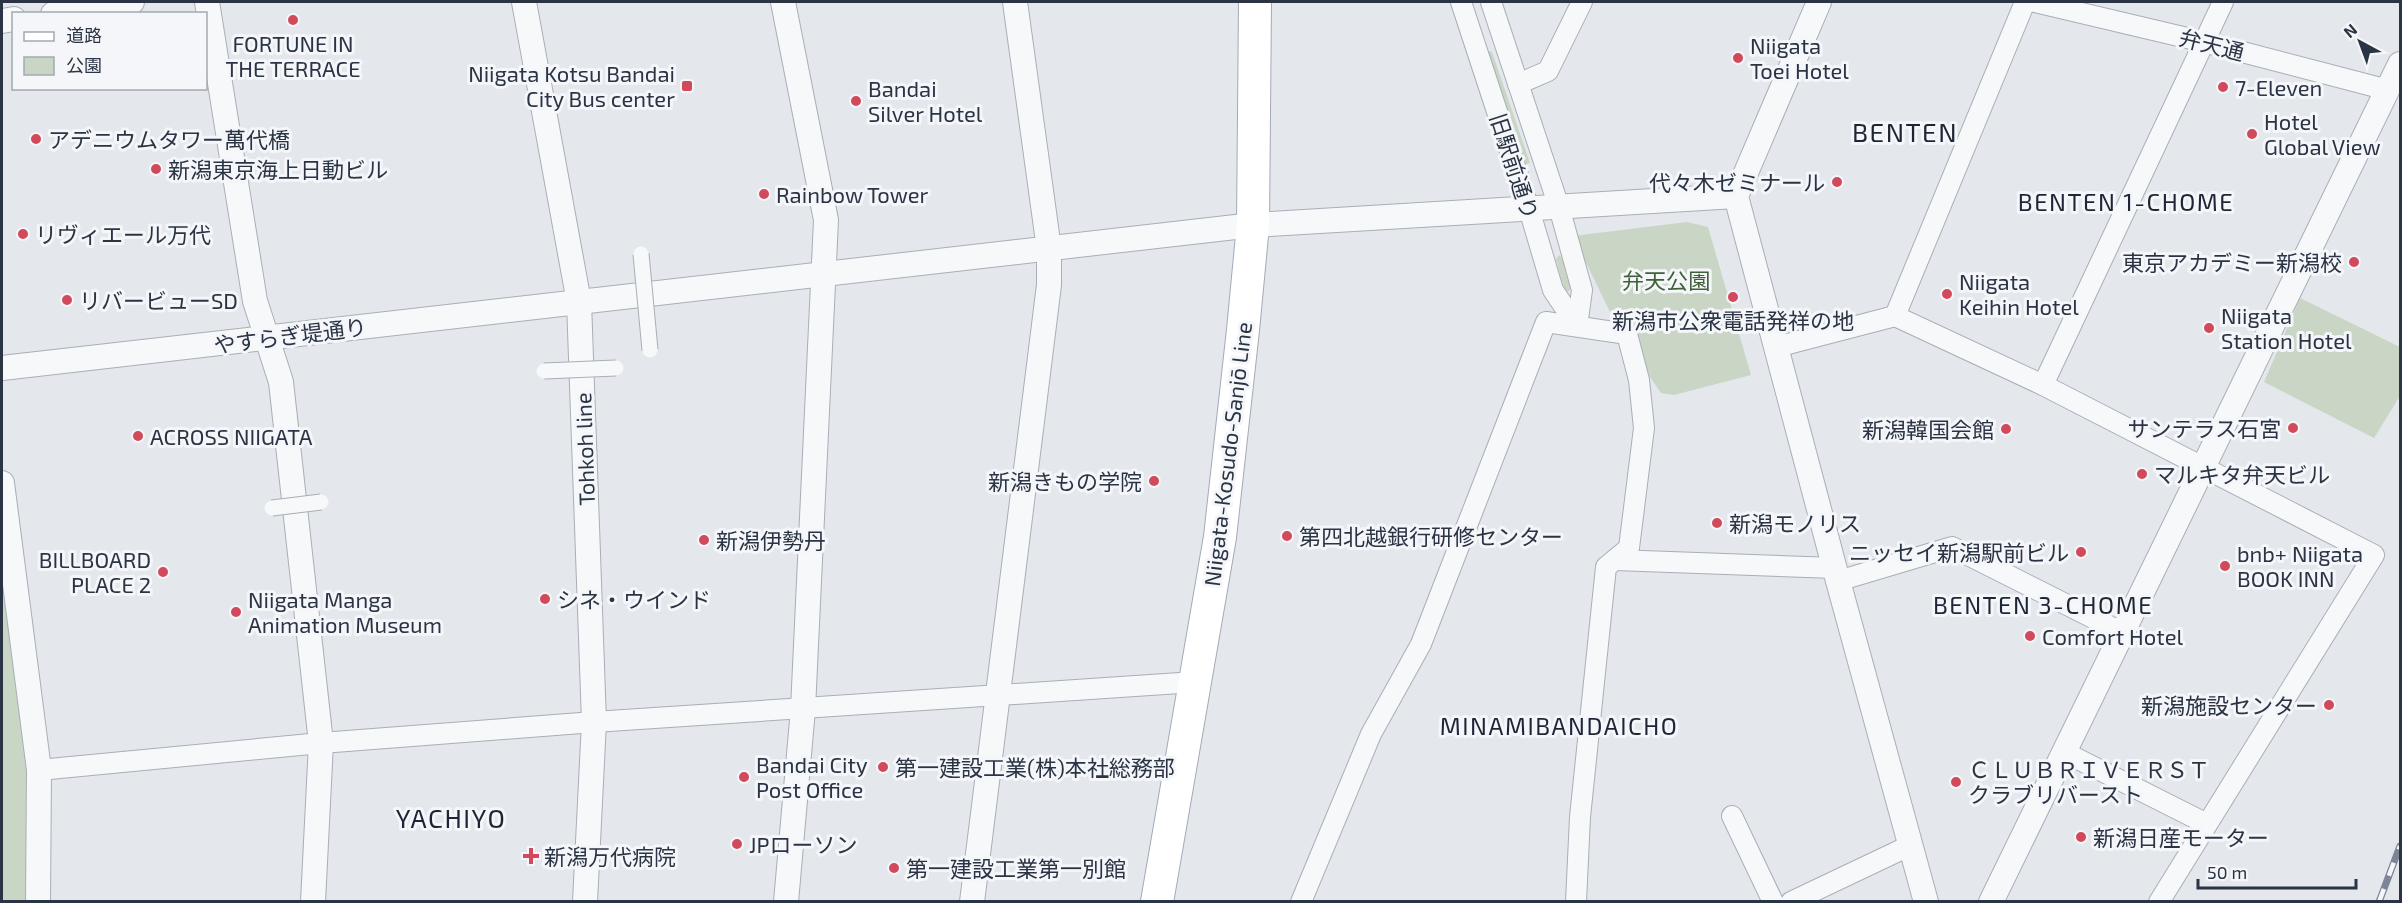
<svg xmlns="http://www.w3.org/2000/svg" width="2402" height="903" font-family="'Exo 2','Noto Sans JP',sans-serif">
  <style>
    .green { fill: #c9d6c5 }
    .lines { fill: none; stroke-linecap: round; stroke-linejoin: round }
    .minor-casing { stroke: #a9aeb7; stroke-width: 22 }
    .tertiary-casing { stroke: #a9aeb7; stroke-width: 26 }
    .primary-casing { stroke: #a3abb8; stroke-width: 34 }
    .minor { stroke: #f7f8fa; stroke-width: 20 }
    .tertiary { stroke: #f7f8fa; stroke-width: 24 }
    .primary { stroke: #fff; stroke-width: 32 }
    .rail-casing { stroke: #7d8696; stroke-width: 7 }
    .rail { stroke: #f4f6f9; stroke-width: 4.5; stroke-dasharray: 14; stroke-linecap: butt }
    .pedestrian-bridge-casing { stroke: #a9aeb7; stroke-width: 17; stroke-linecap: butt }
    .pedestrian-bridge { stroke: #f7f8fa; stroke-width: 15 }
    .poi-dot { fill: #d1495b; stroke: #f4f6f9; stroke-width: 2 }
    .labels { text-anchor: middle; dominant-baseline: central; stroke-width: 6; stroke-linejoin: round; paint-order: stroke }
    .poi-label { font-size: 22px; fill: #2b3445; stroke: #f4f6f9; text-anchor: start }
    .street-label { font-size: 22px; fill: #2b3445; stroke: #f4f6f9 }
    .park-label { font-size: 22px; fill: #3f6138; stroke: #f4f6f9 }
    .neighbourhood-label { font-size: 24px; letter-spacing: 1.5px; fill: #1d2536; stroke: #f4f6f9 }
    .quarter-label { font-size: 26px; letter-spacing: 1.5px; fill: #1d2536; stroke: #f4f6f9 }
  </style>
  <rect width="100%" height="100%" fill="#e4e7ec"/>
  <g class="green">
    <polygon points="1489,51 1492,52 1530,163 1523,165 1486,53"/>
    <polygon points="1687,222 1708,227 1751,375 1674,395 1661,393 1650,377 1633,326 1614,320 1573,236"/>
    <polygon points="1559,255 1562,258 1571,288 1568,292 1564,289 1556,259"/>
    <polygon points="2300,298 2400,347 2400,396 2374,438 2264,382"/>
    <polygon points="2,535 27,743 30,901 2,901"/>
  </g>
  <g class="lines">
    <defs>
      <g id="minor">
        <polyline points="1461,2 1529,209 1553,290 1577,326"/>
        <polyline points="1491,2 1559,207 1582,290 1577,326"/>
        <polyline points="2035,2 2204,42 2388,90"/>
        <polyline points="1518,84 1548,71 1582,2"/>
        <polyline points="1895,316 2025,2"/>
        <polyline points="1776,347 1895,316 2043,385 2374,555 2159,902"/>
        <polyline points="2043,385 2223,2"/>
        <polyline points="1615,560 1835,568"/>
        <polyline points="1838,581 1952,547 2123,633"/>
        <polyline points="2064,752 2207,824"/>
        <polyline points="39,770 321,743 594,722 1195,682"/>
        <polyline points="1732,816 1773,902"/>
        <polyline points="1301,902 1371,734 1421,644 1546,322 1627,334 1639,380 1644,428 1629,548 1606,567 1580,817 1576,902"/>
        <polyline points="1791,902 1911,845"/>
      </g>
      <g id="tertiary">
        <polyline points="207,2 255,301 281,382 321,743 313,902"/>
        <polyline points="524,2 579,302 594,722 585,902"/>
        <polyline points="783,2 826,220 803,709 786,902"/>
        <polyline points="1819,2 1736,196 1838,581 1926,902"/>
        <polyline points="53,14 132,2"/>
        <polyline points="2,21 14,19"/>
        <polyline points="2,368 1253,225 1736,196"/>
        <polyline points="2,483 39,770 38,902"/>
        <polyline points="972,902 1049,285 1049,249 1015,2"/>
        <polyline points="1991,902 2400,64"/>
      </g>
      <polyline id="primary" points="1157,902 1220,537 1243,330 1253,225 1255,2"/>
    </defs>
    <use href="#minor" class="minor-casing"/>
    <use href="#tertiary" class="tertiary-casing"/>
    <use href="#primary" class="primary-casing"/>
    <use href="#minor" class="minor"/>
    <use href="#tertiary" class="tertiary"/>
    <use href="#primary" class="primary"/>
    <defs>
      <polyline id="rail" points="2379,902 2400,846"/>
    </defs>
    <use href="#rail" class="rail-casing"/>
    <use href="#rail" class="rail"/>
    <defs>
      <g id="pedestrian-bridge">
        <polyline points="641,254 650,350"/>
        <polyline points="544,371 616,368"/>
        <polyline points="272,508 321,502"/>
      </g>
    </defs>
    <use href="#pedestrian-bridge" class="pedestrian-bridge-casing"/>
    <use href="#pedestrian-bridge" class="pedestrian-bridge"/>
  </g>
  <g class="poi-dot">
    <circle cx="293" cy="20" r="6"/>
    <circle cx="1738" cy="58" r="6"/>
    <rect x="681" y="80" width="12" height="12" rx="3"/>
    <circle cx="2223" cy="87" r="6"/>
    <circle cx="856" cy="101" r="6"/>
    <circle cx="2252" cy="134" r="6"/>
    <circle cx="36" cy="139" r="6"/>
    <circle cx="156" cy="169" r="6"/>
    <circle cx="1837" cy="182" r="6"/>
    <circle cx="764" cy="194" r="6"/>
    <circle cx="23" cy="234" r="6"/>
    <circle cx="2354" cy="262" r="6"/>
    <circle cx="1947" cy="294" r="6"/>
    <circle cx="1733" cy="297" r="6"/>
    <circle cx="67" cy="300" r="6"/>
    <circle cx="2209" cy="328" r="6"/>
    <circle cx="2293" cy="428" r="6"/>
    <circle cx="2006" cy="429" r="6"/>
    <circle cx="138" cy="436" r="6"/>
    <circle cx="2142" cy="474" r="6"/>
    <circle cx="1154" cy="481" r="6"/>
    <circle cx="1717" cy="523" r="6"/>
    <circle cx="1287" cy="536" r="6"/>
    <circle cx="704" cy="540" r="6"/>
    <circle cx="2081" cy="552" r="6"/>
    <circle cx="2225" cy="566" r="6"/>
    <circle cx="163" cy="572" r="6"/>
    <circle cx="545" cy="599" r="6"/>
    <circle cx="236" cy="612" r="6"/>
    <circle cx="2030" cy="636" r="6"/>
    <circle cx="2329" cy="705" r="6"/>
    <circle cx="883" cy="767" r="6"/>
    <circle cx="744" cy="777" r="6"/>
    <circle cx="1956" cy="782" r="6"/>
    <circle cx="2081" cy="837" r="6"/>
    <circle cx="737" cy="844" r="6"/>
    <path d="M528 847h6v6h6v6h-6v6h-6v-6h-6v-6h6z"/>
    <circle cx="894" cy="868" r="6"/>
  </g>
  <g class="labels">
    <g class="poi-label">
      <text x="293" y="43" text-anchor="middle">FORTUNE IN<tspan x="293" dy="25">THE TERRACE</tspan></text>
      <text x="1750" y="45">Niigata<tspan x="1750" dy="25">Toei Hotel</tspan></text>
      <text x="675" y="73" text-anchor="end">Niigata Kotsu Bandai<tspan x="675" dy="25">City Bus center</tspan></text>
      <text x="2235" y="87">7-Eleven</text>
      <text x="868" y="88">Bandai<tspan x="868" dy="25">Silver Hotel</tspan></text>
      <text x="2264" y="121">Hotel<tspan x="2264" dy="25">Global View</tspan></text>
      <text x="48" y="139">アデニウムタワー萬代橋</text>
      <text x="168" y="169">新潟東京海上日動ビル</text>
      <text x="1825" y="182" text-anchor="end">代々木ゼミナール</text>
      <text x="776" y="194">Rainbow Tower</text>
      <text x="35" y="234">リヴィエール万代</text>
      <text x="2342" y="262" text-anchor="end">東京アカデミー新潟校</text>
      <text x="1959" y="281">Niigata<tspan x="1959" dy="25">Keihin Hotel</tspan></text>
      <text x="79" y="300">リバービューSD</text>
      <text x="2221" y="315">Niigata<tspan x="2221" dy="25">Station Hotel</tspan></text>
      <text x="1733" y="320" text-anchor="middle">新潟市公衆電話発祥の地</text>
      <text x="2281" y="428" text-anchor="end">サンテラス石宮</text>
      <text x="1994" y="429" text-anchor="end">新潟韓国会館</text>
      <text x="150" y="436">ACROSS NIIGATA</text>
      <text x="2154" y="474">マルキタ弁天ビル</text>
      <text x="1142" y="481" text-anchor="end">新潟きもの学院</text>
      <text x="1729" y="523">新潟モノリス</text>
      <text x="1299" y="536">第四北越銀行研修センター</text>
      <text x="716" y="540">新潟伊勢丹</text>
      <text x="2069" y="552" text-anchor="end">ニッセイ新潟駅前ビル</text>
      <text x="2237" y="553">bnb+ Niigata<tspan x="2237" dy="25">BOOK INN</tspan></text>
      <text x="151" y="559" text-anchor="end">BILLBOARD<tspan x="151" dy="25">PLACE 2</tspan></text>
      <text x="248" y="599">Niigata Manga<tspan x="248" dy="25">Animation Museum</tspan></text>
      <text x="557" y="599">シネ・ウインド</text>
      <text x="2042" y="636">Comfort Hotel</text>
      <text x="2317" y="705" text-anchor="end">新潟施設センター</text>
      <text x="756" y="764">Bandai City<tspan x="756" dy="25">Post Office</tspan></text>
      <text x="895" y="767">第一建設工業(株)本社総務部</text>
      <text x="1968" y="769">ＣＬＵＢＲＩＶＥＲＳＴ<tspan x="1968" dy="25">クラブリバースト</tspan></text>
      <text x="2093" y="837">新潟日産モーター</text>
      <text x="749" y="844">JPローソン</text>
      <text x="544" y="856">新潟万代病院</text>
      <text x="906" y="868">第一建設工業第一別館</text>
    </g>
    <g class="street-label">
      <text transform="translate(2212 44) rotate(14)">弁天通</text>
      <text transform="translate(1515 166) rotate(72)">旧駅前通り</text>
      <text transform="translate(290 335) rotate(-7)">やすらぎ堤通り</text>
      <text transform="translate(584 449) rotate(-92)">Tohkoh line</text>
      <text transform="translate(1227 454) rotate(-83)">Niigata-Kosudo-Sanjō Line</text>
    </g>
    <g class="park-label">
      <text x="1666" y="280">弁天公園</text>
    </g>
    <g class="neighbourhood-label">
      <text x="2126" y="201">BENTEN 1-CHOME</text>
      <text x="2043" y="604">BENTEN 3-CHOME</text>
      <text x="1559" y="725">MINAMIBANDAICHO</text>
    </g>
    <g class="quarter-label">
      <text x="1905" y="131">BENTEN</text>
      <text x="451" y="817">YACHIYO</text>
    </g>
  </g>
  <rect width="2402" height="903" fill="none" stroke="#2b3445" stroke-width="6"/>
  <rect x="12" y="12" width="195" height="78" fill="#f4f6f9" stroke="#a4a8b1" stroke-width="1.5"/>
  <rect x="24" y="32" width="30" height="9" fill="#ffffff" stroke="#a4a8b1" stroke-width="1.5"/>
  <text x="66" y="42" font-size="18" fill="#2b3445">道路</text>
  <rect x="24" y="57" width="30" height="18" fill="#c9d6c5" stroke="#a4a8b1" stroke-width="1.5"/>
  <text x="66" y="72" font-size="18" fill="#2b3445">公園</text>
  <g transform="translate(2360 42) rotate(319)" stroke="#f4f6f9" stroke-width="4.5" paint-order="stroke">
  <path d="M0-4.5L10 22L0 15L-10 22Z" fill="#2b3445"/>
  <text y="-9" font-size="16" font-weight="bold" text-anchor="middle" fill="#2b3445">N</text>
  </g>
  <path d="M2198 879v9h158v-9" fill="none" stroke="#2b3445" stroke-width="3"/>
  <text x="2207" y="879" font-size="18" fill="#2b3445" stroke="#f4f6f9" stroke-width="4.5" paint-order="stroke">50 m</text>
</svg>
